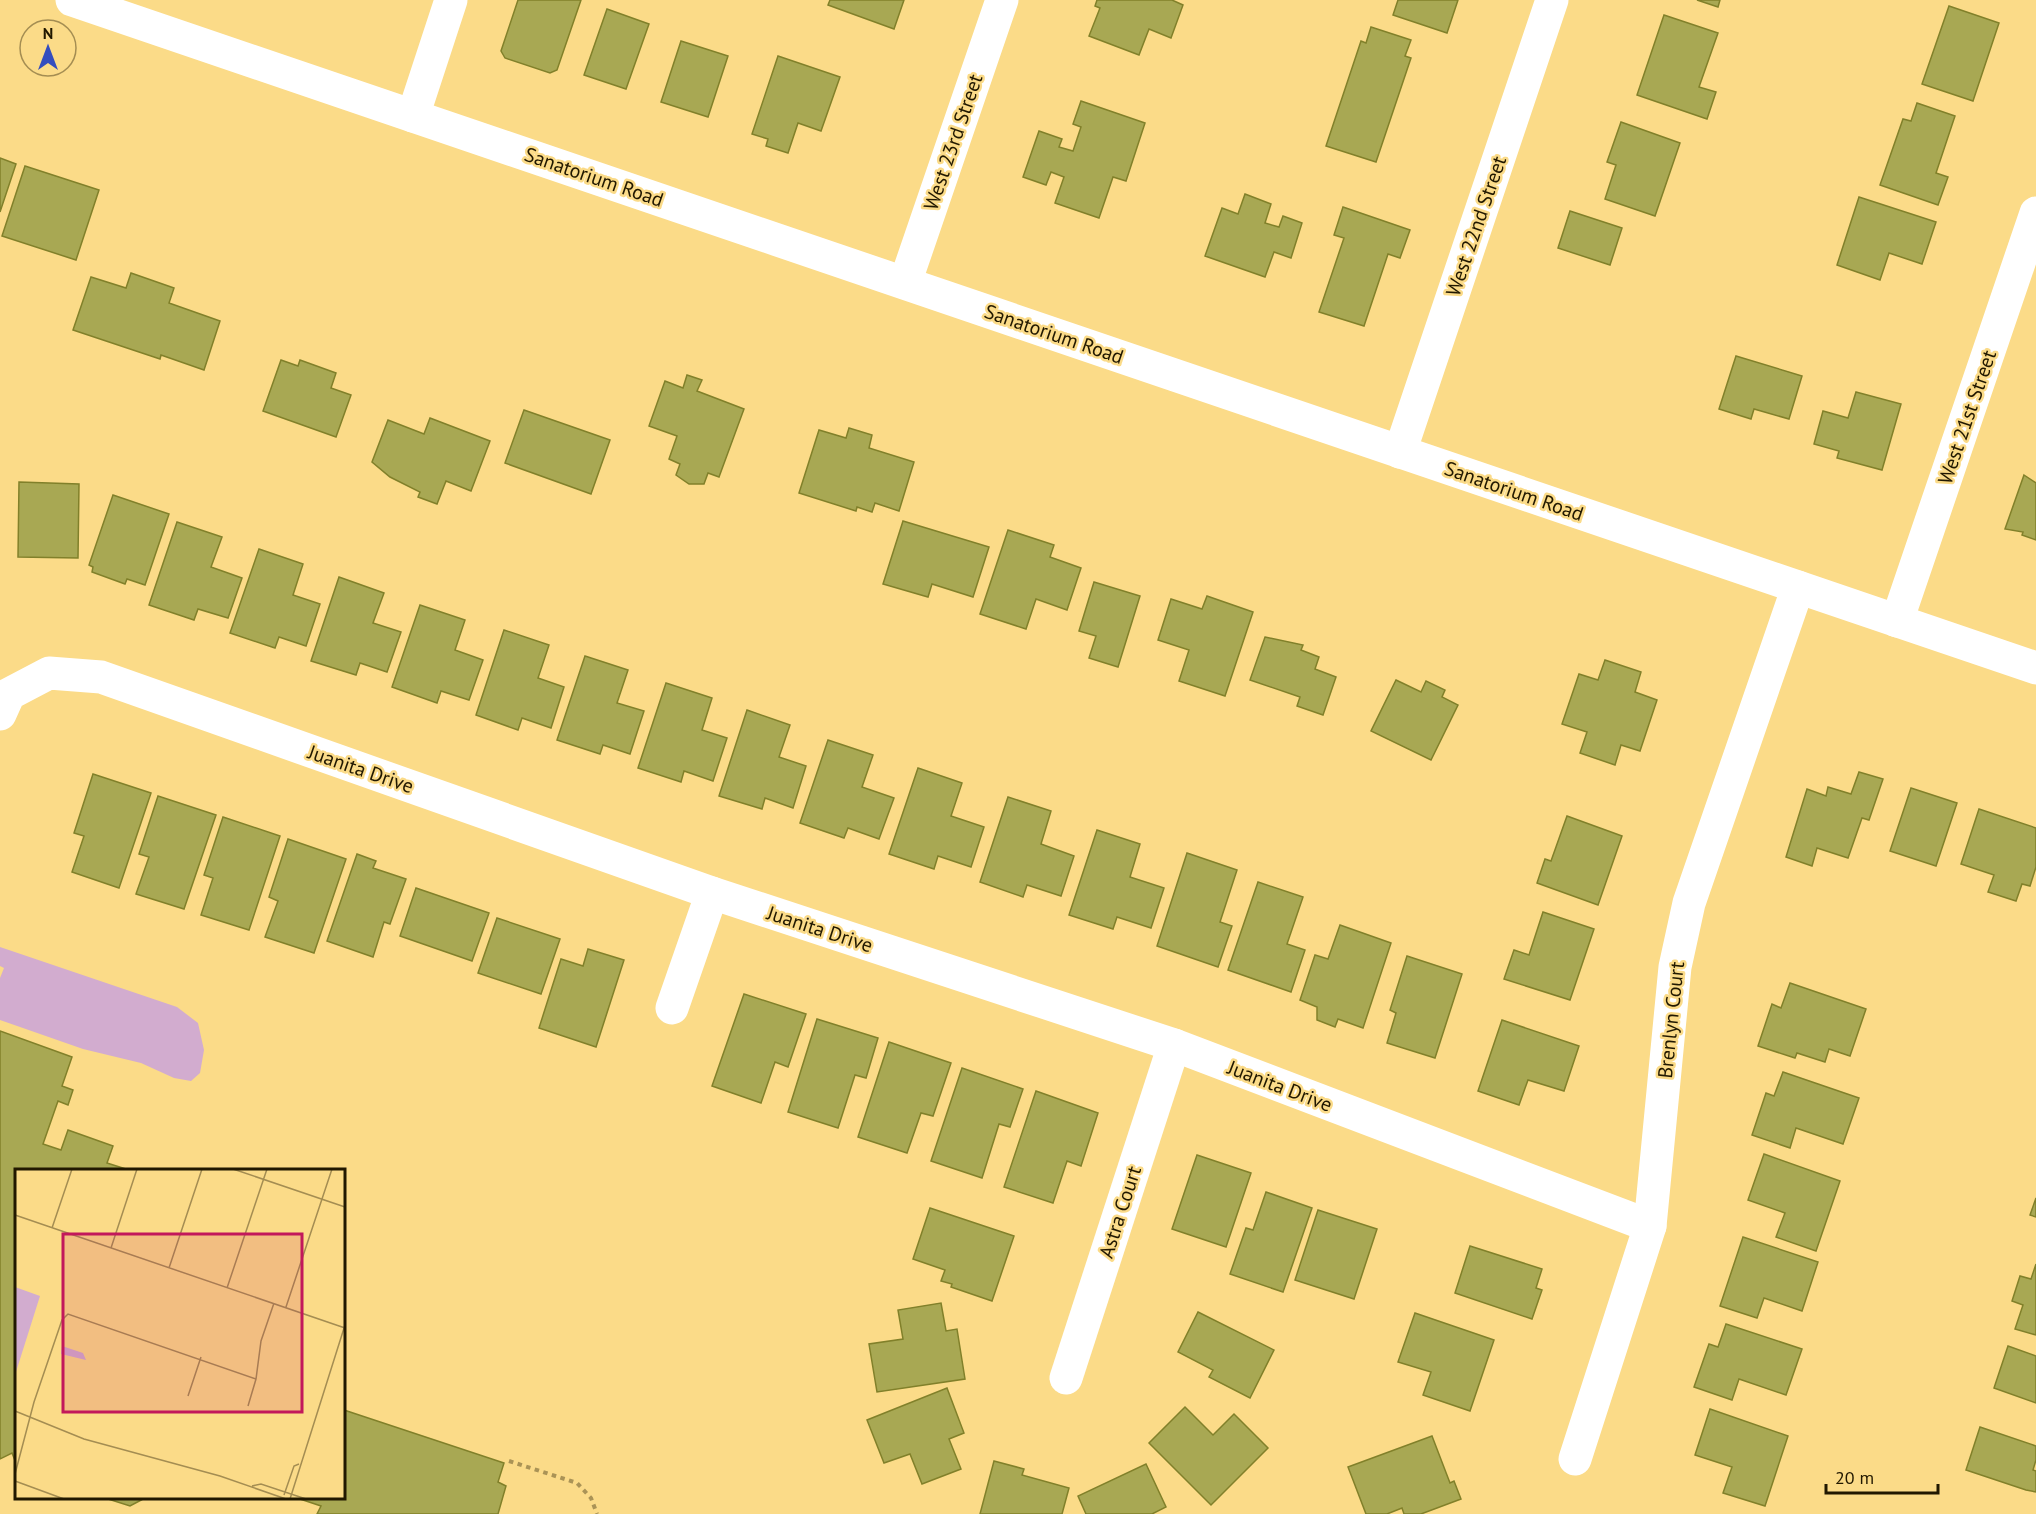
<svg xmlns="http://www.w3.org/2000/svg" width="2036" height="1514" font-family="'PT Sans',sans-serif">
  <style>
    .green { fill: #d2accf }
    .building { fill: #a8a853; stroke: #81802a; stroke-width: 1.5 }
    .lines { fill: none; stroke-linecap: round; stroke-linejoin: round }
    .path { stroke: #aa9356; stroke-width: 4; stroke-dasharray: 4.5 4.5; stroke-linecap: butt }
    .minor { stroke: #fff; stroke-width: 33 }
    .labels { text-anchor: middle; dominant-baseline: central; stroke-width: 5; stroke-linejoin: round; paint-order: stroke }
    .street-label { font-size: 20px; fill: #211800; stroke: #fbdb88 }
    .inset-road { fill: none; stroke: #a48d52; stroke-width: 1.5 }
    .view { fill: #c2185b; fill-opacity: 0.15; stroke: #c2185b; stroke-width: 3 }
    .inset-edge { fill: none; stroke: #211800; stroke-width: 3 }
  </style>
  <rect width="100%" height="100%" fill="#fbdb88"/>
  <polygon class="green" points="0,947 177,1007 198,1023 204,1050 200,1073 191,1081 174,1078 141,1063 83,1049 0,1020 0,978 4,968 0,966"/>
  <g class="building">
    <polygon points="518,0 581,0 557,70 550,73 505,58 501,51"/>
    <polygon points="830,0 904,0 894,29 828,5"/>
    <polygon points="1097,0 1172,0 1183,5 1171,38 1149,29 1139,55 1089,36 1100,8 1095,6"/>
    <polygon points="1398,0 1458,0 1447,33 1393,15"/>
    <polygon points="1697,0 1720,0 1718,7"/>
    <polygon points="1949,6 1999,23 1973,101 1922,84"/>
    <polygon points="607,9 649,24 626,89 584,75"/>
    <polygon points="1664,15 1718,33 1699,87 1716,92 1707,119 1637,95"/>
    <polygon points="1371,27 1411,40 1405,56 1411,58 1376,162 1326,146 1361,41 1366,43"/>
    <polygon points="681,41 728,56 708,117 661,102"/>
    <polygon points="778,56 840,77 821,131 798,123 788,153 766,146 768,139 752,134"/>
    <polygon points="1081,101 1145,123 1126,181 1113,177 1099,218 1055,203 1064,177 1051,172 1046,185 1023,177 1039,131 1062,139 1059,147 1073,151 1081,127 1073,124"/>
    <polygon points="1917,103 1955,116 1936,173 1948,177 1938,205 1880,185 1903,119 1911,121"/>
    <polygon points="1621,122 1680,143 1655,216 1605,199 1616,165 1607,162"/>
    <polygon points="0,158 16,164 0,212"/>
    <polygon points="25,166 99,190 76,260 2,236"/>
    <polygon points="1245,194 1271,204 1265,223 1279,227 1283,216 1302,223 1291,258 1274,252 1265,277 1205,256 1222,208 1238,214"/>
    <polygon points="1859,197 1936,222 1922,264 1889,253 1880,280 1837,265"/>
    <polygon points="1343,207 1410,230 1400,258 1388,254 1364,326 1319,312 1344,238 1334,235"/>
    <polygon points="1570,211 1622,228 1610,265 1558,248"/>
    <polygon points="131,273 174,288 169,303 220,321 204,370 161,355 160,359 73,330 91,277 126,288"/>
    <polygon points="1736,356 1802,376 1789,419 1754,409 1751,419 1719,409"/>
    <polygon points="281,360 298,366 300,360 336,373 331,388 351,395 336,437 263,411"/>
    <polygon points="687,375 702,380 697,391 744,409 719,477 708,473 704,484 689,484 676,475 680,464 669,459 677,436 649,426 665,381 683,388"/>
    <polygon points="1856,392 1901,404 1882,470 1837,458 1839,451 1814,444 1823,411 1848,418"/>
    <polygon points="524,410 610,440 591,494 505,463"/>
    <polygon points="430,418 490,441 471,491 446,481 437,504 418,497 420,492 390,477 372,462 388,420 424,434"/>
    <polygon points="849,428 872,435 869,448 914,462 899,511 875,503 872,512 857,507 856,511 799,493 819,430 846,438"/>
    <polygon points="2024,475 2036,483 2036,540 2022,535 2023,532 2005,529"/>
    <polygon points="19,482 79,484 78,558 18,557"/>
    <polygon points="113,495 169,514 145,585 127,579 125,584 92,572 93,567 89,565"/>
    <polygon points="903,521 989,547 973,597 932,584 928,597 883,584"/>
    <polygon points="177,522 222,537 211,567 242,578 228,618 198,609 194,620 149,605"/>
    <polygon points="1008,530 1054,545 1050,557 1081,568 1067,610 1036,599 1026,629 980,614"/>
    <polygon points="259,549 303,564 293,595 320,604 306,646 279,637 275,648 230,633"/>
    <polygon points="339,577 384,593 373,623 401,632 387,672 360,663 356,675 311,661"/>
    <polygon points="1094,582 1140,596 1118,667 1089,658 1096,636 1079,631"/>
    <polygon points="1207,596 1253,612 1225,696 1179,681 1189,650 1158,640 1171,599 1202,609"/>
    <polygon points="420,605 465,620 455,650 483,660 469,700 441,691 437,703 392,687"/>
    <polygon points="504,630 549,645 538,678 564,687 551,728 522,718 518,730 476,715"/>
    <polygon points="1265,637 1303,645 1301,650 1319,657 1315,669 1336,677 1323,715 1297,706 1300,697 1250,680"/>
    <polygon points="585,656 628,670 617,703 644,711 630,754 603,745 600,754 557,740"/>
    <polygon points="1605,660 1641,672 1635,692 1657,700 1640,751 1621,745 1615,765 1580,753 1587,732 1562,724 1579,674 1598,680"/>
    <polygon points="1396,680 1421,692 1426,681 1445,690 1442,697 1458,705 1431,760 1371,731"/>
    <polygon points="666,683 712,698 702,730 727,738 713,781 684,771 681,782 638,768"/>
    <polygon points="747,710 790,725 779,757 806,766 793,808 765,798 762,809 719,796"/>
    <polygon points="828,740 873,755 862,787 894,798 879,839 848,828 844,838 800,823"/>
    <polygon points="918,768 962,783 951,816 984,827 971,867 938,856 934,869 889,854"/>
    <polygon points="1859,772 1883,779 1869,820 1862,818 1848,858 1817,848 1812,866 1786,857 1807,789 1826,796 1828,787 1851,794"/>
    <polygon points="93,774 151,793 119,888 72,872 84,836 74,833"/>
    <polygon points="1911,788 1957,803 1936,866 1890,851"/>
    <polygon points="158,796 216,815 184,909 136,894 149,857 139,854"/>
    <polygon points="1008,797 1051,811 1041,844 1074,856 1061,896 1027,885 1023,897 980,882"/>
    <polygon points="1979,809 2036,828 2036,867 2030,886 2022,884 2016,901 1988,892 1994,875 1961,864"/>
    <polygon points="1567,816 1622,836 1598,905 1537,883 1545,859 1551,861"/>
    <polygon points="223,817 280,836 249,930 201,915 213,878 204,875"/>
    <polygon points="1097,830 1140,844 1130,877 1164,888 1151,928 1117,917 1113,929 1069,915"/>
    <polygon points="288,839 346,859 314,953 265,937 278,901 269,897"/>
    <polygon points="1187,853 1237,870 1220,922 1232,926 1218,967 1157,946"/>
    <polygon points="357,854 376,861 373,868 406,879 390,924 384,922 373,957 327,941"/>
    <polygon points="1258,882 1303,897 1287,944 1305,950 1291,992 1228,970"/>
    <polygon points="416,888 489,913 472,961 400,936"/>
    <polygon points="1543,912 1594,929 1570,1000 1504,979 1514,950 1529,955"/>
    <polygon points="497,918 560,939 541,994 478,973"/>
    <polygon points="1340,925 1391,943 1363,1028 1338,1019 1335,1027 1317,1020 1317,1007 1300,1000 1315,955 1328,959"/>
    <polygon points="588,949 624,960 596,1047 539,1028 561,959 583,966"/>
    <polygon points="1407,956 1462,974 1435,1058 1387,1043 1396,1013 1390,1010"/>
    <polygon points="1790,983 1866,1009 1850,1056 1829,1049 1825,1062 1797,1053 1795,1058 1758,1046 1772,1004 1781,1008"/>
    <polygon points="744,994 806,1014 788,1067 775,1062 761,1103 712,1086"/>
    <polygon points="817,1019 878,1038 866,1078 855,1075 838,1128 788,1112"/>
    <polygon points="1502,1020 1579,1046 1564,1091 1528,1080 1519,1105 1478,1091"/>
    <polygon points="0,1031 72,1057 62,1086 73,1090 68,1105 58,1101 43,1144 61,1150 68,1130 113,1146 107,1163 129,1170 16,1170 16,1463 12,1453 0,1459"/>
    <polygon points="889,1042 951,1063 933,1116 921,1113 907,1153 858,1137"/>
    <polygon points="962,1068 1023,1089 1010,1127 999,1124 982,1178 931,1161"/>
    <polygon points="1783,1072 1859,1098 1843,1144 1796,1128 1790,1148 1752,1135 1766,1093 1774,1096"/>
    <polygon points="1036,1091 1098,1113 1081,1166 1067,1161 1053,1203 1004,1187"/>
    <polygon points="1764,1154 1840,1181 1816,1251 1776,1237 1785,1213 1748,1200"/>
    <polygon points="1197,1155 1251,1173 1226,1247 1172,1229"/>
    <polygon points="1266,1192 1312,1208 1283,1292 1230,1274 1246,1228 1253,1230"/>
    <polygon points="2036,1198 2036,1217 2030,1215"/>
    <polygon points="930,1208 1014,1236 992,1301 951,1287 952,1284 941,1281 945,1270 913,1259"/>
    <polygon points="1318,1210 1377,1229 1354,1299 1295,1280"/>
    <polygon points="1743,1237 1818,1262 1802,1311 1764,1298 1757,1318 1720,1306"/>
    <polygon points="1470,1246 1542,1269 1536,1288 1542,1290 1532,1319 1455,1293"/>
    <polygon points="2036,1264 2036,1335 2015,1329 2023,1305 2012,1301 2020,1276 2031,1279"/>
    <polygon points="941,1303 946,1331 957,1329 965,1379 877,1392 869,1344 903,1339 898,1310"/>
    <polygon points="1198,1312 1274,1350 1250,1398 1209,1377 1213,1370 1178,1352"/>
    <polygon points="1415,1313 1494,1340 1470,1411 1423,1395 1431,1372 1398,1362"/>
    <polygon points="1726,1324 1802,1349 1786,1395 1739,1379 1732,1400 1694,1387 1709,1344 1718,1347"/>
    <polygon points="2008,1346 2036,1356 2036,1403 1994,1388"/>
    <polygon points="947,1388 964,1433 949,1439 961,1469 922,1484 910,1454 884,1463 867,1420"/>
    <polygon points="1185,1407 1213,1435 1234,1414 1268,1448 1211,1505 1149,1443"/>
    <polygon points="1710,1409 1788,1436 1765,1506 1723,1493 1732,1467 1695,1455"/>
    <polygon points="344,1410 504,1463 498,1482 506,1486 498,1514 317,1514 321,1506 297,1498 344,1498"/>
    <polygon points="1980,1427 2036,1446 2036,1460 2033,1470 2036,1471 2036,1492 2026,1490 1966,1470"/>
    <polygon points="1432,1436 1450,1483 1454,1481 1461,1499 1421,1514 1404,1514 1402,1508 1387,1514 1366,1514 1348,1467"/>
    <polygon points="994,1461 1024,1469 1022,1475 1069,1488 1062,1514 980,1514"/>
    <polygon points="1146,1464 1166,1507 1152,1514 1086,1514 1078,1496"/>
    <polygon points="105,1498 145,1498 130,1506"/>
  </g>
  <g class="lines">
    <polyline class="path" points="509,1461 577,1483 591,1498 597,1514"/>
    <g class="minor">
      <polyline points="72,0 2036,668"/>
      <polyline points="413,116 451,0"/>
      <polyline points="905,283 1002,0"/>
      <polyline points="1400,452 1552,0"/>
      <polyline points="1897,621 2036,213"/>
      <polyline points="0,714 9,694 49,673 101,677 712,893 1174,1045 1650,1226"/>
      <polyline points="672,1008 712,893"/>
      <polyline points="1066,1378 1174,1045"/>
      <polyline points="1575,1459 1650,1226 1675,967 1689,903 1798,587"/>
    </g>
  </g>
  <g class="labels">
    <g class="street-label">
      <text transform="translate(953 142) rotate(-71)">West 23rd Street</text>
      <text transform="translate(594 177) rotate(19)">Sanatorium Road</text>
      <text transform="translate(1476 226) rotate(-71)">West 22nd Street</text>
      <text transform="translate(1054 334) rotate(19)">Sanatorium Road</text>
      <text transform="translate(1967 417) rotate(-71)">West 21st Street</text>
      <text transform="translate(1514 491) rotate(19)">Sanatorium Road</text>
      <text transform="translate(361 769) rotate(19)">Juanita Drive</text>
      <text transform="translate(820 929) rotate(18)">Juanita Drive</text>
      <text transform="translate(1671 1020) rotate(-84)">Brenlyn Court</text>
      <text transform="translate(1280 1086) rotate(21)">Juanita Drive</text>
      <text transform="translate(1120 1212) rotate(-72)">Astra Court</text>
    </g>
  </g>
  <g transform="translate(15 1169)">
    <rect width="330" height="330" fill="#fbdb88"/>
    <path d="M0 118 25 127 0 206ZM47 177 68 184 71 191 46 185Z" fill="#d2accf"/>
    <path class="inset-road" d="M218 0 330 38M0 46 330 159M37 59 57 0M96 79 122 0M154 99 187 0M212 119 252 0M271 138 317 0M173 227 186 188M233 237 241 210 246 172 259 134M0 242 69 270 205 307 271 330M0 305 19 233 47 151 53 145 241 210M0 312 49 330M237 317 246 315 291 330M269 326 279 297 284 295M275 330 330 156"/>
    <path class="view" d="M48 65H287V243H48Z"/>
    <rect width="330" height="330" class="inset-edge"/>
  </g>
  <g transform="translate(48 48)"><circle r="28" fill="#fbdb88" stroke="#a48d52" stroke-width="1.5"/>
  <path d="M0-4.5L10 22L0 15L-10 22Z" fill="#344dbe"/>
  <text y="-9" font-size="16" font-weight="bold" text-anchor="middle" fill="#211800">N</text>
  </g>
  <path d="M1826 1484v9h112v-9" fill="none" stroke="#211800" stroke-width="3"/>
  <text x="1835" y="1484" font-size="18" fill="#211800" stroke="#fbdb88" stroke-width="4.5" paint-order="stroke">20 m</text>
</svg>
